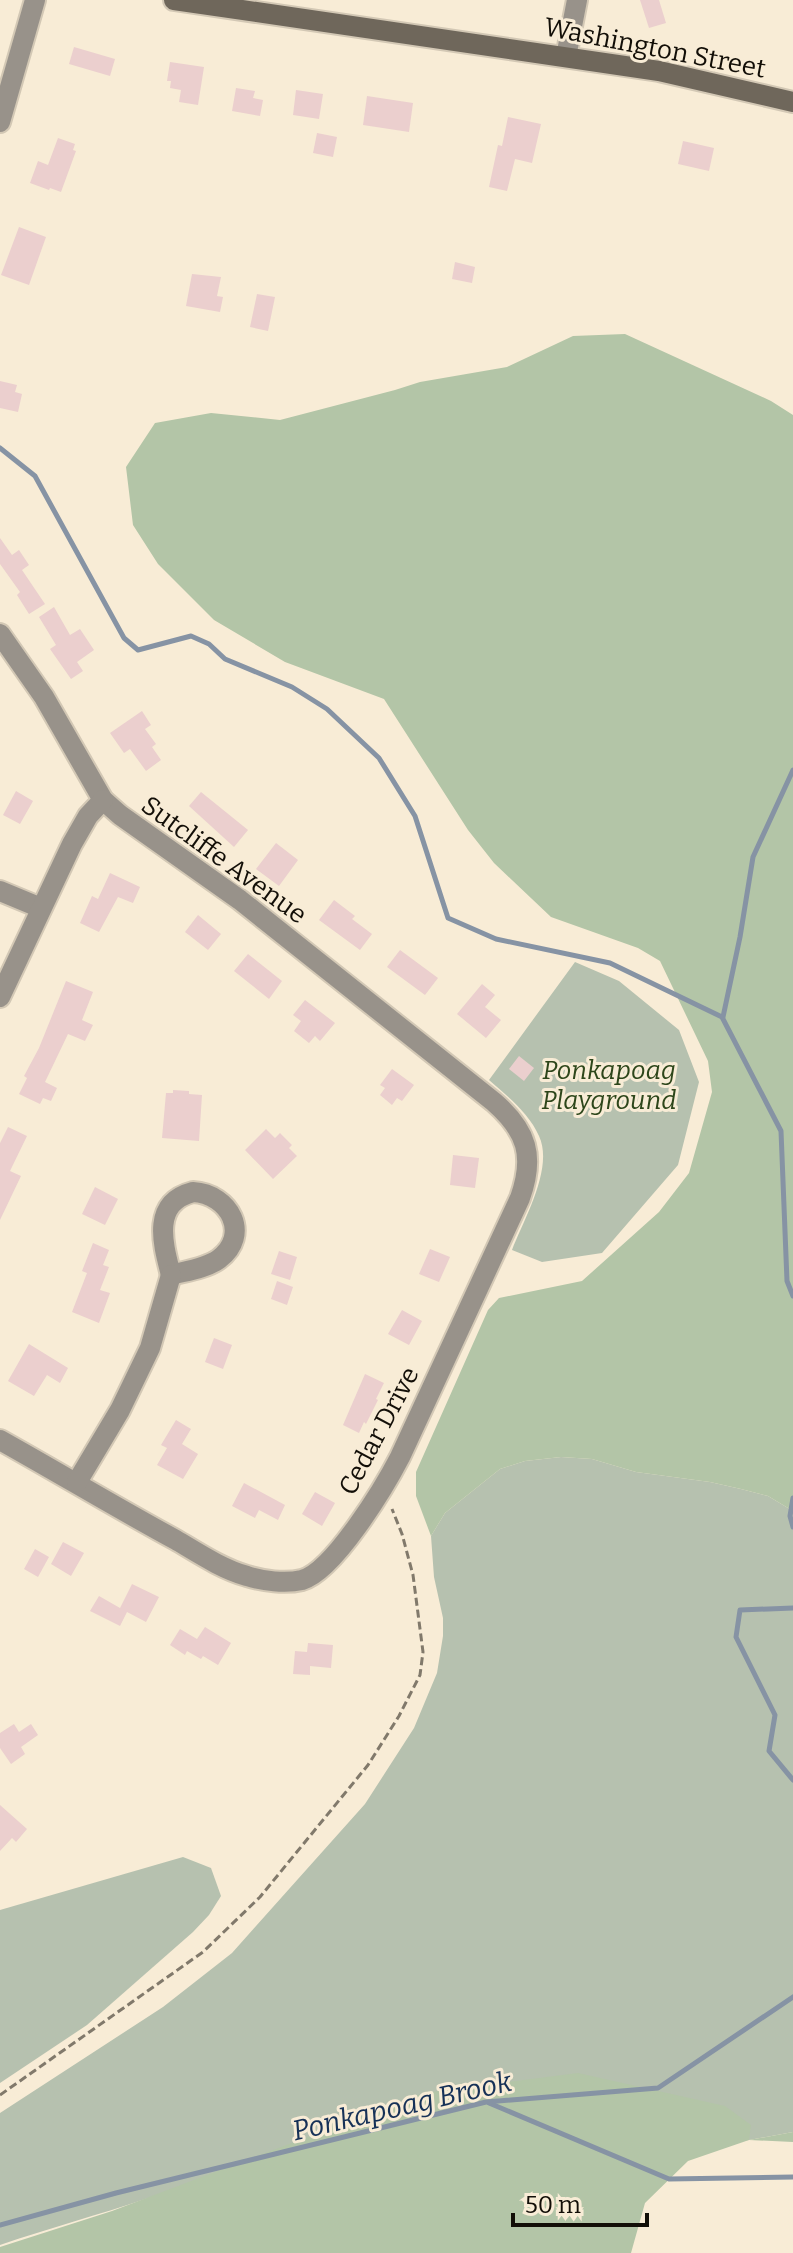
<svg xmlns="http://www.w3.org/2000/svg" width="793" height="2253" font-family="Bitter,serif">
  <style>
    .green { fill: #b6c1af }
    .forest { fill: #b3c5a7 }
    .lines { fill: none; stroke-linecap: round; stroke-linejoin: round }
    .stream { stroke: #8693a4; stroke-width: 5 }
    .building { fill: #ebcfce }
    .minor-casing { stroke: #d3c8b5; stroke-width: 24 }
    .secondary-casing { stroke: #d3c8b5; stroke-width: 24 }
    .path { stroke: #81796b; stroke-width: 3; stroke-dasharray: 8 4; stroke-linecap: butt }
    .minor { stroke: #98928a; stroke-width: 20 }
    .secondary { stroke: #6f675b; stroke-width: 20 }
    .labels { text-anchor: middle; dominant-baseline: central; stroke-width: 6; stroke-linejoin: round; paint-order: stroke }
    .street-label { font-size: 26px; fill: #120e07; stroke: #f8ecd6 }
    .park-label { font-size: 26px; font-style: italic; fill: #2d461a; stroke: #f8ecd6 }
    .water-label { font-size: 28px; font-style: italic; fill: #163157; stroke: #f8ecd6 }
  </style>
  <rect width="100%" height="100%" fill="#f8ecd6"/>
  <g class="green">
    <path d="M575 962 619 981 679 1030 699 1082 678 1165 602 1253 542 1262 512 1250C524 1219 554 1168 539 1136 529 1113 507 1096 489 1080Z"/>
    <path d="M561 1457 592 1459 636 1472 710 1482 741 1489 768 1496 793 1511V2132L749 2140 148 2198C99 2215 49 2228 0 2245V2113L163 2007 232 1953 365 1804 414 1728 437 1673 443 1636V1618L434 1577 431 1536 445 1513 500 1469 525 1461Z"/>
    <polygon points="183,1857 211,1868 221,1896 209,1915 193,1932 87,2025 0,2083 0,1910"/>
  </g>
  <g class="forest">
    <polygon points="625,334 771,401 793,415 793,1511 768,1496 741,1489 710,1482 636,1472 592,1459 561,1457 525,1461 500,1469 445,1513 431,1536 416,1496 416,1472 488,1310 499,1298 582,1281 659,1212 689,1173 712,1092 708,1061 660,961 638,948 551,917 494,863 468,830 384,699 285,662 214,620 158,564 133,525 126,467 155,423 211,413 280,420 395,390 420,382 507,367 573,336"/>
    <polygon points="578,2073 725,2106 751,2125 749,2140 793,2132 793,2142 749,2140 688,2161 645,2203 631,2253 0,2253 0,2247 112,2211 424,2093"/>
  </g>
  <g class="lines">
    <g class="stream">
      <polyline points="0,448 35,476 124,638 138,650 191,636 209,644 225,659 292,687 327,709 379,758 415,816 448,918 496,939 610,963 722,1017 781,1131 787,1281 793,1296"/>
      <polyline points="723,1017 740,937 753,857 793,770"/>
      <polyline points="793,1498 790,1516 793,1527"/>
      <polyline points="793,1608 740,1610 736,1637 775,1715 769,1751 793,1780"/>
      <polyline points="489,2103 669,2179 793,2177"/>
      <polyline points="0,2225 116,2193 486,2102 658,2088 793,1997"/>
    </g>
  </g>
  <g class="building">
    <polygon points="640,0 659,0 666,23 649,28"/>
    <polygon points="74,47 115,59 110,76 69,64"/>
    <polygon points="170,62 204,67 198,105 179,102 181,90 170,88 171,81 167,81"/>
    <polygon points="236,88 255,91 253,98 263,100 260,116 232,111"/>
    <polygon points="296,90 323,94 319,119 293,115"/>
    <polygon points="367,96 413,103 409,132 363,125"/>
    <polygon points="508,117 541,124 532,163 515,159 507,191 489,187 498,145 502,146"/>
    <polygon points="317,133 337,137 333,157 313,153"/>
    <polygon points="58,138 75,144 73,150 76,151 61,192 50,188 49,190 30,183 38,161 48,165"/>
    <polygon points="683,141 714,148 709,171 678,164"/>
    <polygon points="19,227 46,237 29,285 1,275"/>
    <polygon points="455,262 475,267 472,283 452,279"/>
    <polygon points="192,274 221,277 217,296 223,297 220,312 186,306"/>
    <polygon points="257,294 275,297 268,331 250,327"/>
    <polygon points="0,381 17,385 15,392 22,394 18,412 0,408"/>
    <polygon points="0,538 12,555 19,550 29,565 22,570 45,604 29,614 17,595 20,592 0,564"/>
    <polygon points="54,607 70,635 80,629 94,650 77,662 83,671 71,679 50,649 56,645 39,617"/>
    <polygon points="142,711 151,725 145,729 156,744 152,747 161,760 146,771 130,749 124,753 110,733"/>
    <polygon points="16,791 33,801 20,824 3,815"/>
    <polygon points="201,792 248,830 234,847 189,806"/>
    <polygon points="276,843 298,860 279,886 256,869"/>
    <polygon points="110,873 140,887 133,903 118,897 99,932 80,923 92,896 98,899"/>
    <polygon points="334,900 355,916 352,919 372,934 360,950 319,920"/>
    <polygon points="198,915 221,934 208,950 185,932"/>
    <polygon points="400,950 438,978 425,995 387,967"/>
    <polygon points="248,954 282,981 269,999 234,971"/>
    <polygon points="66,981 93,992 82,1020 93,1025 85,1041 68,1034 45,1082 57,1088 51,1101 43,1098 40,1104 19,1094 27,1078 24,1076 39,1048"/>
    <polygon points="482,984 495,995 485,1007 501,1020 486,1038 457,1014"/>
    <polygon points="305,1000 335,1023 320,1041 315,1036 309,1043 294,1031 301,1021 293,1015"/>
    <polygon points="519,1056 534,1068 524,1081 509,1069"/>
    <polygon points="392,1069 414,1085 402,1101 397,1098 392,1105 380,1095 385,1088 380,1085"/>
    <polygon points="173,1090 189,1091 189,1094 202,1095 199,1141 162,1138 166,1093 173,1093"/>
    <polygon points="8,1127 27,1136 10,1171 21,1176 0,1220 0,1143"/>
    <polygon points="266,1129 275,1138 280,1133 292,1145 289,1148 297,1156 273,1179 245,1150"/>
    <polygon points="453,1155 479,1158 475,1188 450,1185"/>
    <polygon points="95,1187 118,1199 105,1225 82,1214"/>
    <polygon points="93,1243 109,1250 103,1265 109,1267 100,1290 110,1293 99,1323 72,1312 87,1273 82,1271"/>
    <polygon points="430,1249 450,1257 439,1282 419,1274"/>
    <polygon points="279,1251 297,1257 290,1280 271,1274"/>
    <polygon points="277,1281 293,1287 287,1305 271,1299"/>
    <polygon points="402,1310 422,1321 409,1345 388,1334"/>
    <polygon points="214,1338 232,1345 223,1369 205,1362"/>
    <polygon points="29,1344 68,1368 60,1383 47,1375 34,1396 8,1381"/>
    <polygon points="365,1374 384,1383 376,1399 378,1400 366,1424 364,1422 359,1433 343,1425"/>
    <polygon points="176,1420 191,1429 182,1444 198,1454 183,1479 157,1465 167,1448 161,1445"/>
    <polygon points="244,1483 285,1505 278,1520 259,1510 255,1518 232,1506"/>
    <polygon points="315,1492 335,1503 322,1526 302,1514"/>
    <polygon points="63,1542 84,1553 71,1576 51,1564"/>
    <polygon points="35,1549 49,1557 38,1577 24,1569"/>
    <polygon points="132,1584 159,1597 146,1622 127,1612 120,1626 90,1611 99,1596 120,1608"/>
    <polygon points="205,1627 231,1643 218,1665 203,1656 201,1659 187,1651 185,1655 170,1645 180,1629 197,1639"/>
    <polygon points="308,1643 333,1645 331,1668 310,1666 310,1675 293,1674 295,1651 307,1652"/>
    <polygon points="14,1724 19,1732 31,1724 38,1735 21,1747 25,1754 11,1764 0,1748 0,1733"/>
    <polygon points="0,1805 27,1829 16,1842 12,1838 0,1851"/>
  </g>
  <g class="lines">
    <defs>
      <g id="minor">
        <polyline points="566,57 577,0"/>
        <polyline points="0,122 35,0"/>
        <path d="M0 634 44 697 103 800 120 815 240 900 494 1102C527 1131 535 1156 520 1198L400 1457C385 1486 334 1571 302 1580 285 1584 263 1581 247 1576 222 1569 198 1553 176 1540 117 1508 59 1473 0 1440"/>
        <polyline points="0,891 41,908"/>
        <polyline points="0,997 72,844 88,816 103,800"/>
        <path d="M193 1192C230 1194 251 1235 219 1259 207 1268 186 1271 171 1275 163 1244 151 1203 193 1192Z"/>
        <polyline points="77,1482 120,1410 150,1348 171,1275"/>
      </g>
      <polyline id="secondary" points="174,0 659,71 793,102"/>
    </defs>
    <use href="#minor" class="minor-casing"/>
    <use href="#secondary" class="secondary-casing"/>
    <polyline class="path" points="0,2095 203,1952 260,1897 368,1765 399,1716 420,1675 423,1652 413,1575 402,1534 392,1509"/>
    <use href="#minor" class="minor"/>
    <use href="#secondary" class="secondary"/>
  </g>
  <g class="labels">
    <g class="street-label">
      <text transform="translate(655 48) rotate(11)">Washington Street</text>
      <text transform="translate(224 860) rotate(36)">Sutcliffe Avenue</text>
      <text transform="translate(379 1431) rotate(-62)">Cedar Drive</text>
    </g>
    <g class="park-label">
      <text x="609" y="1070">Ponkapoag<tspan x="609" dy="30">Playground</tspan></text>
    </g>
    <g class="water-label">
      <text transform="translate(402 2106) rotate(-13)">Ponkapoag Brook</text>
    </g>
  </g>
  <path d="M513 2213v12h134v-12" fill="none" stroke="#120e07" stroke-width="4"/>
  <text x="525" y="2213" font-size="24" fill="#120e07" stroke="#f8ecd6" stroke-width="6" paint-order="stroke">50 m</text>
</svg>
